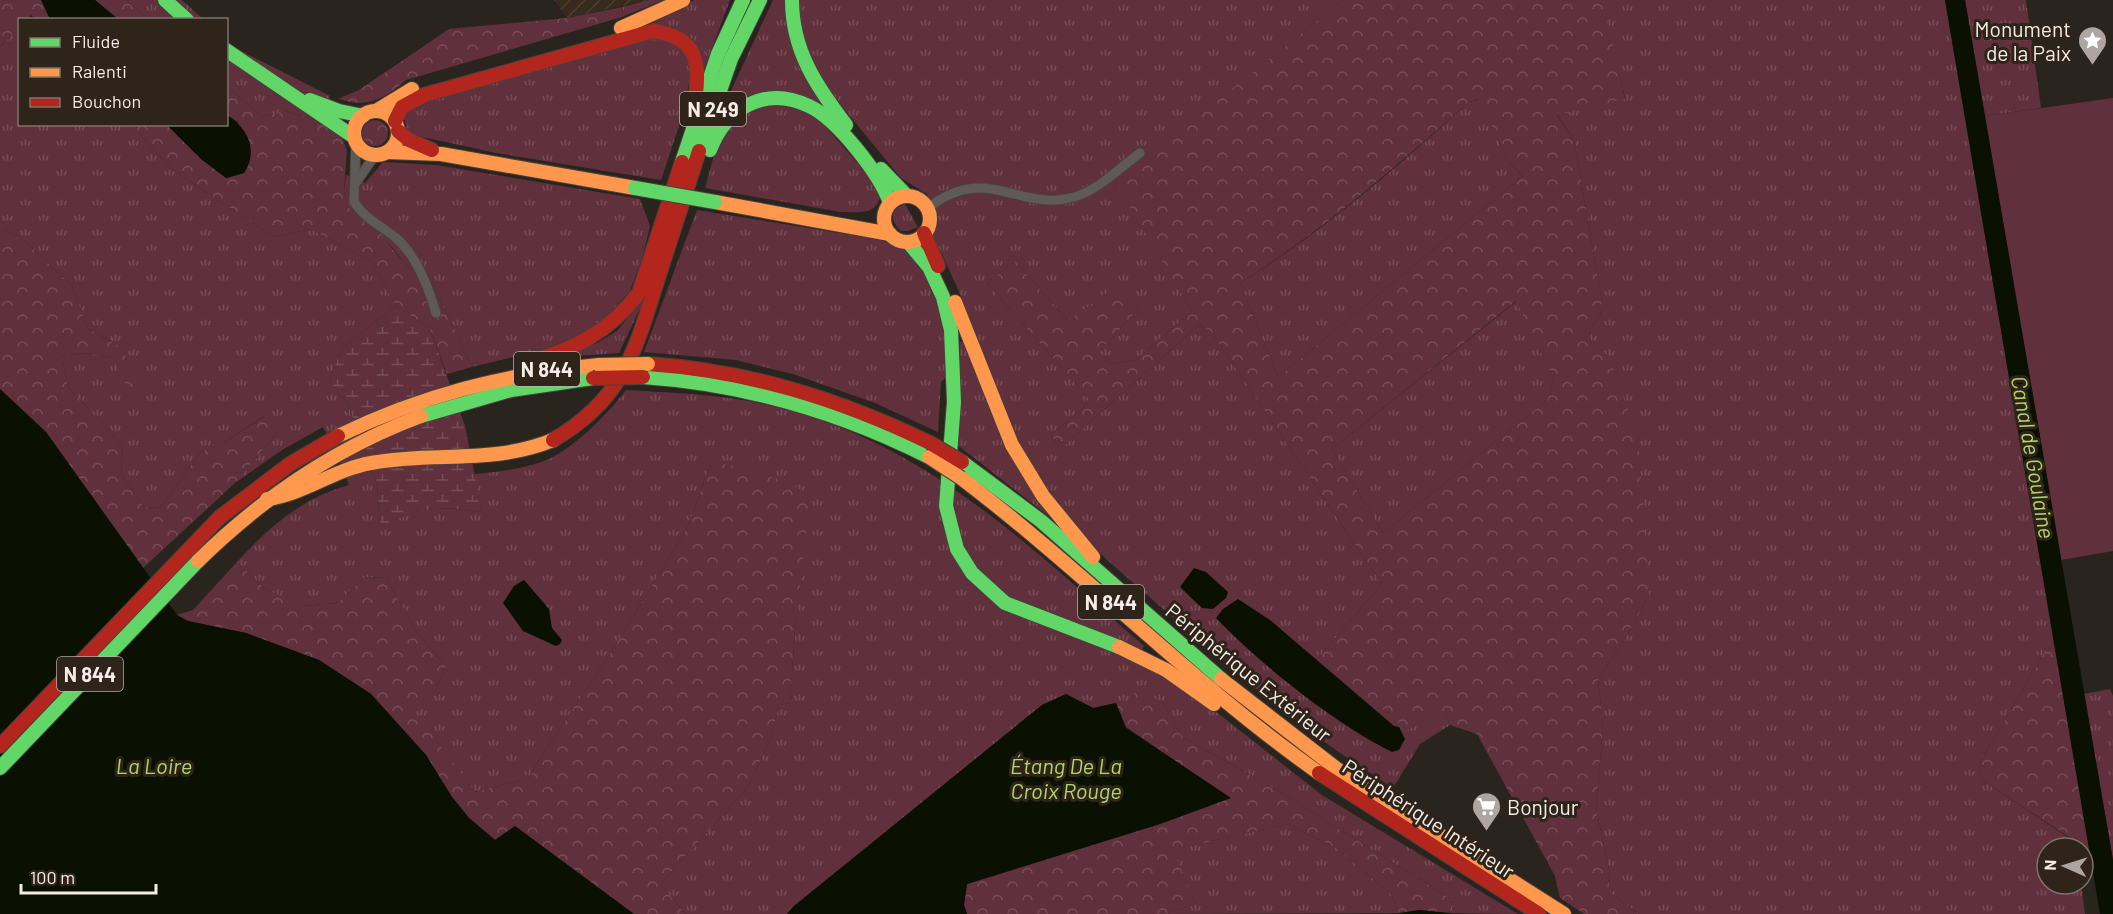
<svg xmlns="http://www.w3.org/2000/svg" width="2113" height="914" font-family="Barlow,sans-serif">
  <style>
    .industrial { fill: url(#industrial-furrows) }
    .grass { fill: url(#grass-tufts) }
    .forest { fill: url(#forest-crowns); fill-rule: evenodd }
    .wetland { fill: url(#wetland-marsh) }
    .park { fill: #60303c }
    .water { fill: #0a1103 }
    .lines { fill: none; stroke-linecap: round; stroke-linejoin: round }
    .street-casing { stroke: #47423e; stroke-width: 11 }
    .fast-casing { stroke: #47423e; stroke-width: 16 }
    .slow-casing { stroke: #47423e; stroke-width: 16 }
    .jam-casing { stroke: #47423e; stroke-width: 16 }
    .street { stroke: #605a56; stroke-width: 9 }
    .fast { stroke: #63d668; stroke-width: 14 }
    .slow { stroke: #ff974d; stroke-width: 14 }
    .jam { stroke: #b3261e; stroke-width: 14 }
    .fast-bridge-casing { stroke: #47423e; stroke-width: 16; stroke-linecap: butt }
    .slow-bridge-casing { stroke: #47423e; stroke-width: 16; stroke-linecap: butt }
    .jam-bridge-casing { stroke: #47423e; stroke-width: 16; stroke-linecap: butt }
    .fast-bridge { stroke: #63d668; stroke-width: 14 }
    .slow-bridge { stroke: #ff974d; stroke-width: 14 }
    .jam-bridge { stroke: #b3261e; stroke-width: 14 }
    .labels { text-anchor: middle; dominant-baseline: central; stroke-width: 6; stroke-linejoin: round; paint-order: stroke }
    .shield { fill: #2f241a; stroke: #b9b0a9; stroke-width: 1.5 }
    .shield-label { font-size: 20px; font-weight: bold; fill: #f4ece6 }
    .poi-label { font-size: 21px; fill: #f4ece6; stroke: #2f241a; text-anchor: end }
    .street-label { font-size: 21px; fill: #f4ece6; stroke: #2f241a }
    .water-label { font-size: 22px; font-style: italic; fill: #b0d667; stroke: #2f241a }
  </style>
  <defs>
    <pattern id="industrial-furrows" width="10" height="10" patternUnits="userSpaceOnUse" patternTransform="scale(1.5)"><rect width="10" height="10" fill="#382a1c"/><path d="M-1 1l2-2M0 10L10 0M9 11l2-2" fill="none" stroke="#4c3f32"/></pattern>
    <pattern id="grass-tufts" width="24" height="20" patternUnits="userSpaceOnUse" patternTransform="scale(1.5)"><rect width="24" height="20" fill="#60303c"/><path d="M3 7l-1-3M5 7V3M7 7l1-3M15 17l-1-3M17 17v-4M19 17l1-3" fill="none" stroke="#774e58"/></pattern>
    <pattern id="forest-crowns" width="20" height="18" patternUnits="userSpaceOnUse" patternTransform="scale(1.5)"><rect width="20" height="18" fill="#60303c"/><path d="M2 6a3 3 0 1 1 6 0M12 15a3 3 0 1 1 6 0" fill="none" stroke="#774e58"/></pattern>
    <pattern id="wetland-marsh" width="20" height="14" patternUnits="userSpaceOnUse" patternTransform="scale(1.5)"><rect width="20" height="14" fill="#60303c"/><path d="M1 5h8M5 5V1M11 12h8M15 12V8" fill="none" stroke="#774e58"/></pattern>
  </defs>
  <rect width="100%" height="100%" fill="#2a241f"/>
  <polygon class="industrial" points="554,0 649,0 567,18"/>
  <g class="grass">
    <polygon points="126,0 182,0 203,19 149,19"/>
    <polygon points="649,0 663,0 622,17 623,7"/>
    <polygon points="694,0 730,0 705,67 691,71 684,111 661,180 496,153 418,136 406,130 405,119 410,108 651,24"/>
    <path d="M773 0H1343L1116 182 1192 311 1136 360 1110 364 1099 352 1141 306 1068 321 1015 261 987 283 1091 401 1051 435 1060 449 1199 325 1210 330 1382 584 1320 656 1445 713 1450 725 1420 744 1393 788 1337 751 1241 677 1107 560 1064 514 1020 445 957 287 933 235 935 213 927 194 901 178 844 109 825 126 881 190C879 216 862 212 841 212L705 188 717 144 727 127 722 110Z"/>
    <polygon points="1602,0 1945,0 2054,643 2043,655 1979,764 1982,780 2075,842 2076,848 2047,848 2047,884 2081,884 2085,914 1639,914 1610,893 1609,869 1596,808 1603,726 1598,678 1620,648 1649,596 1591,345 1589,329 1600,317 1602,301 1574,140 1557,114 1625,98"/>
    <polygon points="1965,0 2026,0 2041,108 1985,116"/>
    <path d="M19 27 20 124 131 125 173 170 274 237 311 229 371 261 396 306 342 348 329 381 348 404 377 485 380 526C421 508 436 505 482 512L474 474C498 472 524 469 547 460 575 447 608 414 626 390 680 393 736 395 788 410 931 448 1036 552 1144 646L1139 660 1182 685 1322 795 1518 914 1449 913 1453 900 1265 783 1182 737 1163 702 1116 703 1093 708 1066 694 1042 705 794 906 787 914H686L660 884 748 787 771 738 779 705 790 703 796 617 711 462 688 527 608 657 535 766 530 778 475 792 414 713 436 690 446 666 418 634 386 578 365 577 337 603 301 606 265 589 237 562C269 527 302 498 349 485L335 449 323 427 282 450 235 483 277 433 264 416 222 444 201 452 160 508 144 507 121 474 123 446 68 387 62 356 88 353 113 358 119 346 88 329 72 286 27 243 6 230 0 219V47Z"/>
    <polygon points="226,42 233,47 330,96 320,121 284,111 262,117 227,86"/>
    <path d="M1480 99 1508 161 1523 176 1278 377 1240 283C1323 232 1396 168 1469 102Z"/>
    <polygon points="383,162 436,165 640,199 650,226 642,259 630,291 601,323 563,345 472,367 431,281 407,266 392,247 348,207 344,191 346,175 365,183"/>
    <path d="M905 204 918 227 908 231H901C889 220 890 209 905 204Z"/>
    <polygon points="697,210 877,239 903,248 917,260 945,320 949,375 941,382 938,432 875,403 793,374 736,360 644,352"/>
    <polygon points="647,294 619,353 561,357 597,343 617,331"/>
    <polygon points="1517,301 1554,380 1547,400 1383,533 1332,449"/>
    <polygon points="960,342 965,342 1051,518 955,443"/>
    <polygon points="2110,689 2113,696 2113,860 2084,694"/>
    <polygon points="1288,824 1336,848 1392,895 1398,913 1165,914 1196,904 1172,850"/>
  </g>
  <g class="forest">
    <polygon points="0,0 41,0 50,19 35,19 31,15 27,19 20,20 19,27 0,47"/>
    <polygon points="95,0 126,0 149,19 118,19"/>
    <path d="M1343 0H1602L1605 8 1625 99 1557 115 1574 140 1602 301 1600 317 1589 329 1591 345 1609 356 1638 438 1649 596 1620 648 1598 678 1603 726 1596 808 1609 869 1610 893 1639 914H1584L1560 898 1555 876 1477 734 1450 725 1445 713 1407 730 1320 656 1382 584 1210 330 1199 325 1060 449 1051 435 1091 401 987 283 1015 261 1068 321 1119 284 1141 306 1099 352 1110 364 1136 360 1192 311 1115 182ZM1479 99 1508 161 1523 176 1278 377 1240 283C1323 231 1395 167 1469 102ZM1516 301 1554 380 1547 400 1383 533 1332 449Z"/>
    <path d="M623 7 622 17 406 80C383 100 368 108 338 99L359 90 449 29 567 18Z"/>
    <polygon points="227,86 262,117 284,111 320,121 340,132 347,150 344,191 348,207 379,233 407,266 431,281 472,367 447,374 430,329 396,306 371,261 311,229 274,237 173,170 131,125 167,125 201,159 227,178 244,173 238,122 227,115"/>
    <circle cx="375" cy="133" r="13"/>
    <polygon points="0,219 6,230 27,243 72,286 88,329 119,346 142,381 130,395 113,358 88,353 62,356 68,387 123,446 121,474 144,507 160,508 201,452 222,444 265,416 277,433 235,483 143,568 46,432 0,389"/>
    <path d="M711 462C748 468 778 477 811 495L796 617 790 703 779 705 771 738 748 787 660 884 686 914H634L515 826 495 840 469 818 452 797 426 755 371 694 319 660 246 633 188 621 177 615 193 610 237 562 265 589 302 606 337 603 365 577 386 578 418 634 446 666 436 690 415 713 475 792 530 778 535 766 608 657 688 527Z"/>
    <polygon points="2054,643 2090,851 1982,780 1979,764 2043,655"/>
    <polygon points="1137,691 1163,702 1182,737 1265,783 1453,900 1449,913 1419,910 1398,913 1392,895 1336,848 1288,824 1173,850 1196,904 1165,914 967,914 964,905 967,884 1160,824 1230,798 1126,727 1116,703 1128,701"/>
  </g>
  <path class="wetland" d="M396 306 430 329 465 426 482 512C436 505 422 508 380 527L377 485 348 404 329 381 342 348Z"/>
  <polygon class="park" points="2113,98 2113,551 2061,560 1985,116"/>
  <g class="water">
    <polygon points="41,0 95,0 118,19 50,19"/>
    <polygon points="1945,0 1965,0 2113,860 2113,914 2100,914"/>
    <path d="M227 115C248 128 259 151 244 173L226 178 201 159 167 125 226 124Z"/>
    <polygon points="0,389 46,432 177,615 188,621 246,633 319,660 371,694 426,755 452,797 469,818 495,840 515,826 634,914 0,914"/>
    <polygon points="1194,568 1206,572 1228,592 1226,598 1213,609 1202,608 1180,587"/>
    <polygon points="524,580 549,609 552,628 562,640 560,644 556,646 523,631 503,603 514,586"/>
    <path d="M1238 599 1270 620 1394 726 1399 727 1405 739 1399 750 1392 752C1334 723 1261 665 1216 618L1223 609Z"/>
    <polygon points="1066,694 1093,708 1116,703 1126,728 1231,798 1160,824 967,884 964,905 967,914 787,914 794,906 1042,705"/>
    <polygon points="1419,910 1449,913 1452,914 1395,914"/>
  </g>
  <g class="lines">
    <defs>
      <g id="street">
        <path d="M356 143 354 201C362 217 382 226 396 238 416 255 429 289 436 313"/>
        <polyline points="355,184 375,155"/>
        <path d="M927 209C986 161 1019 213 1074 197 1099 190 1119 168 1140 153"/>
      </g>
      <g id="fast">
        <polyline points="165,0 187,20"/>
        <path d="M792 0C792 50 816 86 846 125"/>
        <polyline points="226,50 354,137"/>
        <polyline points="310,100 339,111 363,116"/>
        <path d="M710 150C726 108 765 85 809 106 837 119 880 174 890 203"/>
        <polyline points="699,151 731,59 760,0"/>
        <polyline points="682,162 718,54 743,0"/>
        <polyline points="881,169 907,196"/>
        <polyline points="908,242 929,267 943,297 951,330 954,402 946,506 957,549 972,573 1005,603 1119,647"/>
        <path d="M643 377C745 384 838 411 929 457"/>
        <polyline points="421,416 511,390 593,378"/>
        <polyline points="962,462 1041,521 1221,679"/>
        <polyline points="0,768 198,561"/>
      </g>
      <g id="slow">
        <polyline points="621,28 683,0"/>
        <polyline points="376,111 412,89"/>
        <circle cx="376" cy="133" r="22"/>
        <polyline points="387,152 441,154 635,188"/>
        <circle cx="907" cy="219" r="23"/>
        <polyline points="715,202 890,234"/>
        <polyline points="955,302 1012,445 1043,496 1093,557"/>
        <path d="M338 436C422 395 506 374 599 365"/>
        <path d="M961 478C1085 572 1193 684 1319 773"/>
        <path d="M267 499C302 495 335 469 371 463 434 451 492 465 553 440"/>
        <path d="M198 561C263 497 335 448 421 416"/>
        <polyline points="1119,647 1166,670 1214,704"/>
        <polyline points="1221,679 1337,769 1564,914"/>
      </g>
      <g id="jam">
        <path d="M395 121 402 107 424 95 653 31C697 37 701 62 695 101"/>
        <polyline points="398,131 409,140 432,150"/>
        <polyline points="924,233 938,266"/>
        <path d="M525 363C572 351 609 332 639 293L682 162"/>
        <path d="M648 364C749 371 839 399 930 443"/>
        <path d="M553 440C626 398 636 347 660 272 673 232 686 191 699 151"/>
        <polyline points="0,746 220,517 290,464 338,436"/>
        <polyline points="1319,773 1539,914"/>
      </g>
    </defs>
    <use href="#street" class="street-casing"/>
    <use href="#fast" class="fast-casing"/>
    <use href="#slow" class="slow-casing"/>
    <use href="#jam" class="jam-casing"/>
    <use href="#street" class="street"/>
    <use href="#fast" class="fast"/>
    <use href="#slow" class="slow"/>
    <use href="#jam" class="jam"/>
    <defs>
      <polyline id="fast-bridge" points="635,188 715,202"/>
      <g id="slow-bridge">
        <polyline points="599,365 648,364"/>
        <polyline points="929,457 961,478"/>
      </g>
      <g id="jam-bridge">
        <polyline points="593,378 643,377"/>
        <polyline points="930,443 962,462"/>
      </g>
    </defs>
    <use href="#fast-bridge" class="fast-bridge-casing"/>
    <use href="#slow-bridge" class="slow-bridge-casing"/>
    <use href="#jam-bridge" class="jam-bridge-casing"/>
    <use href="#fast-bridge" class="fast-bridge"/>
    <use href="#slow-bridge" class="slow-bridge"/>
    <use href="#jam-bridge" class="jam-bridge"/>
  </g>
  <defs>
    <symbol id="sight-pin" viewBox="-11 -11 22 30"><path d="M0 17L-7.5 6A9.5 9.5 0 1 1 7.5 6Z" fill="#ada6a0" stroke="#2f241a"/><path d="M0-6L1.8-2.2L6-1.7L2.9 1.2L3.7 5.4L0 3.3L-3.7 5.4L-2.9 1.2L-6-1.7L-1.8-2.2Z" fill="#fff"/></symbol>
    <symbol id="supermarket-pin" viewBox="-11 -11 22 30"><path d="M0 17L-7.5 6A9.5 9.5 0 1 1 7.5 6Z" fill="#ada6a0" stroke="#2f241a"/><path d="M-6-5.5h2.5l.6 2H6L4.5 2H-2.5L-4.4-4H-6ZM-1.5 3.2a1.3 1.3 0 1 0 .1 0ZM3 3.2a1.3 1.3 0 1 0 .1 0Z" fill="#fff"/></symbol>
  </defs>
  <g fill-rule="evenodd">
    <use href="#sight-pin" x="2076" y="24" width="33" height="45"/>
    <use href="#supermarket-pin" x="1470" y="790" width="33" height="45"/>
  </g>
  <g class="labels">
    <g class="shield">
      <rect x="680" y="92" width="66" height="34" rx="4.5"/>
      <rect x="514" y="352" width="66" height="34" rx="4.5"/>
      <rect x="1078" y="585" width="66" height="34" rx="4.5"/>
      <rect x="57" y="657" width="66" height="34" rx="4.5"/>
    </g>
    <g class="shield-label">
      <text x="713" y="109">N 249</text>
      <text x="547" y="369">N 844</text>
      <text x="1111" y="602">N 844</text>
      <text x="90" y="674">N 844</text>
    </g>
    <g class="poi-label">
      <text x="2071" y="28">Monument<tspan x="2071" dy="24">de la Paix</tspan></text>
      <text x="1507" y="806" text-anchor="start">Bonjour</text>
    </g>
    <g class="street-label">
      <text transform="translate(1249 672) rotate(39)">Périphérique Extérieur</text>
      <text transform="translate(1429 818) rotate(33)">Périphérique Intérieur</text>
    </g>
    <g class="water-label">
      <text transform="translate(2034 457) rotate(80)">Canal de Goulaine</text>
      <text x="154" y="765">La Loire</text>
      <text x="1066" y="765">Étang De La<tspan x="1066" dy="25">Croix Rouge</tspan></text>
    </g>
  </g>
  <rect x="18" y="18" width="210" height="108" fill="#2f241a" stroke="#7e746c" stroke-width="1.5"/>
  <rect x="30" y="38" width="30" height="9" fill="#63d668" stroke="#7e746c" stroke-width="1.5"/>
  <text x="72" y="48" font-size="18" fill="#f4ece6">Fluide</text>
  <rect x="30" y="68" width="30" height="9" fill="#ff974d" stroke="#7e746c" stroke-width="1.5"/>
  <text x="72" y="78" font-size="18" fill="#f4ece6">Ralenti</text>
  <rect x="30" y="98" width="30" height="9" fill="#b3261e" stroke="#7e746c" stroke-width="1.5"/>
  <text x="72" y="108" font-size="18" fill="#f4ece6">Bouchon</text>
  <g transform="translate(2065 866) rotate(273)"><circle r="28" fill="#2f241a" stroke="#7e746c" stroke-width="1.5"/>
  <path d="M0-4.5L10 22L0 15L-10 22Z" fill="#ada6a0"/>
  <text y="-9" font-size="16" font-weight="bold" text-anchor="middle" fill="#f4ece6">N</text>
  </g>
  <path d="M21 884v9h135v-9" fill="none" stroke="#f4ece6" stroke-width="3"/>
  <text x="30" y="884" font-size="18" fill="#f4ece6" stroke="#2f241a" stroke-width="4.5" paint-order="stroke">100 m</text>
</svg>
